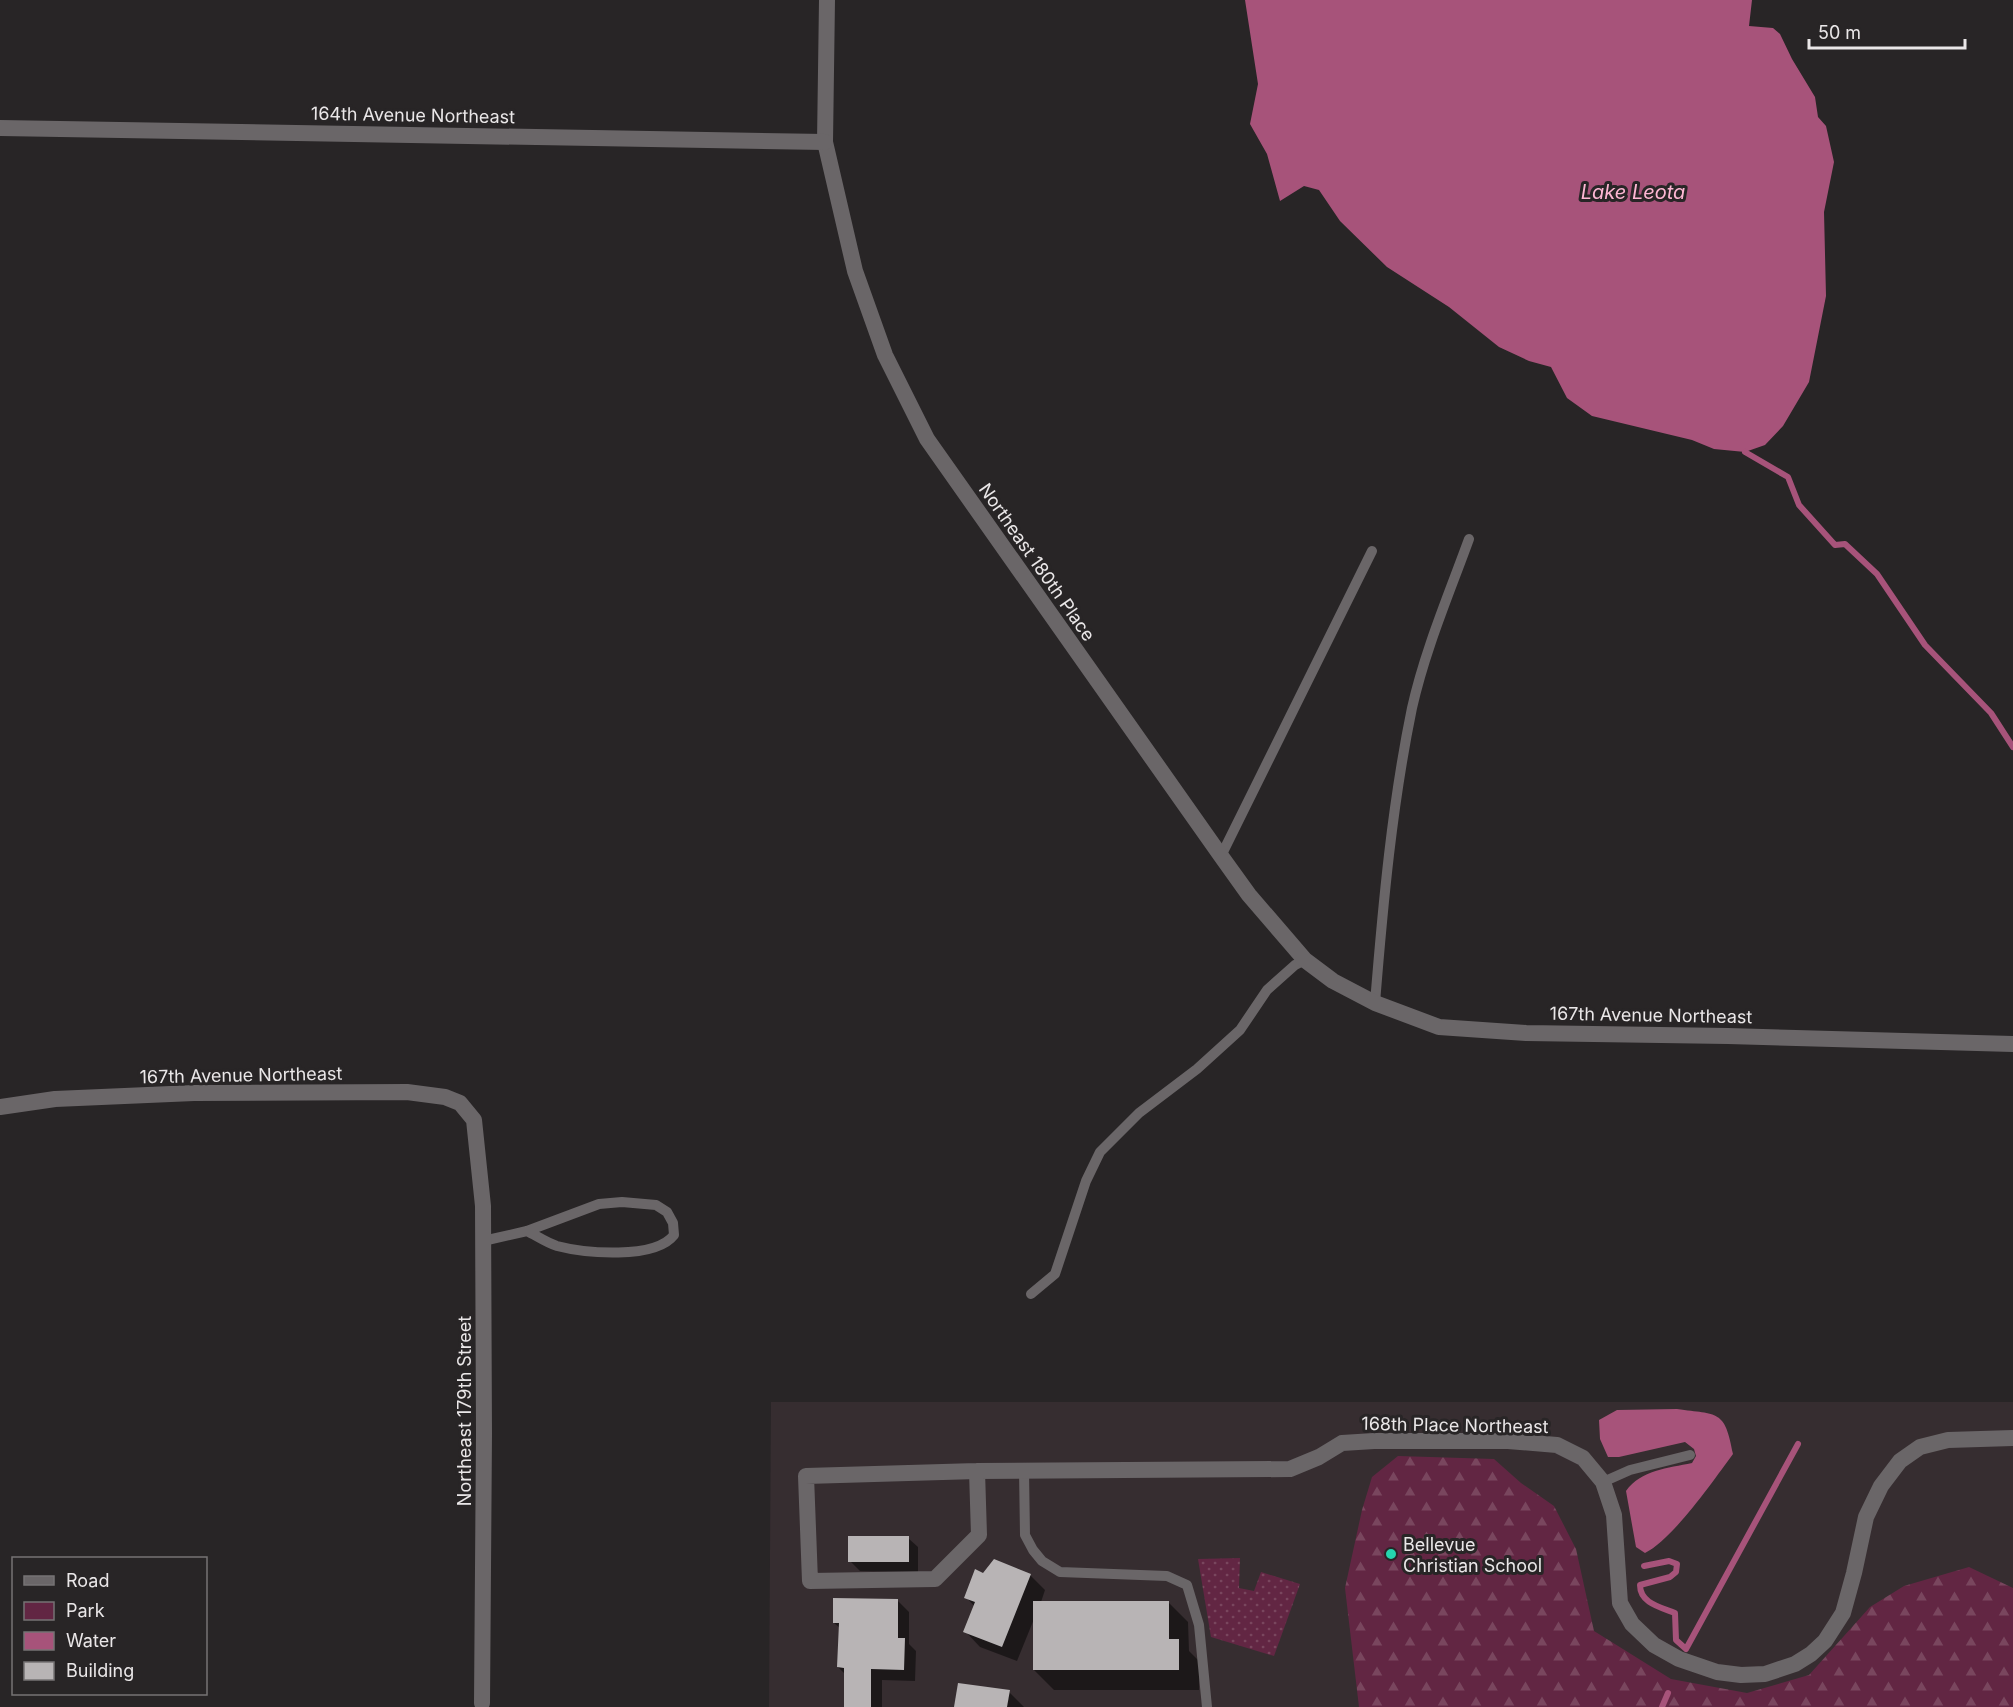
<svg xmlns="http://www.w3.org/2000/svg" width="2013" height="1707" font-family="Inter,sans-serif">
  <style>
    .built { fill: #362d30 }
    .green { fill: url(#green-dots) }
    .forest { fill: url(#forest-firs) }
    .water { fill: #a7537a }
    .shadow { fill: #0007 }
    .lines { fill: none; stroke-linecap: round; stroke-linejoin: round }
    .stream { stroke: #a7537a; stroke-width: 6 }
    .building { fill: #b8b4b5 }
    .service { stroke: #6a6668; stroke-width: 10 }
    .minor { stroke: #6a6668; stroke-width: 16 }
    .tertiary { stroke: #6a6668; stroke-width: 16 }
    .poi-dot { fill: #24d5ae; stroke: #282526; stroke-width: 2 }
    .labels { text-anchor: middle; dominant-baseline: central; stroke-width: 6; stroke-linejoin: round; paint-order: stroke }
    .street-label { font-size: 18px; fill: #eae7e8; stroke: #282526 }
    .poi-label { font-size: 18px; fill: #eae7e8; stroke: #282526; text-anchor: start }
    .water-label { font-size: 20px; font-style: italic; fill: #fdb6d3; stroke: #282526 }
  </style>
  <defs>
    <pattern id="green-dots" width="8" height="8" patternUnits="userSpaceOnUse" patternTransform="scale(1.5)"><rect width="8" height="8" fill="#622643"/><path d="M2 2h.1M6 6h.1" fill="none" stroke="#79465e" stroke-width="1.8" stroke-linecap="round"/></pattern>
    <pattern id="forest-firs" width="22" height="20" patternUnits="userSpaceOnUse" patternTransform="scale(1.5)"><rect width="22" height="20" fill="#622643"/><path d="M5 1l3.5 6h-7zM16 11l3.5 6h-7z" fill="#79465e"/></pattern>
  </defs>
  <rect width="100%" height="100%" fill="#282526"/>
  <polygon class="built" points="771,1402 2013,1402 2013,1707 769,1707"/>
  <polygon class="green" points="1240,1558 1239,1588 1254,1591 1261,1572 1300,1584 1274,1656 1211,1637 1198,1559"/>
  <polygon class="forest" points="1398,1456 1494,1459 1521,1483 1554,1506 1576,1549 1594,1631 1671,1679 1747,1693 1809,1675 1870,1607 1904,1586 1969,1567 2013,1588 2013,1707 1359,1707 1345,1588 1362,1510 1372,1477"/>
  <g class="water">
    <polygon points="1245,0 1752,0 1749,26 1773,28 1780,34 1792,59 1815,97 1818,117 1826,126 1834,162 1824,212 1826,296 1809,382 1783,426 1765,445 1745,452 1714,449 1692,440 1592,416 1567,398 1551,367 1529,361 1499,347 1449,307 1387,267 1340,221 1319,190 1304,186 1280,201 1267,154 1250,124 1258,84"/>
    <path d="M1677 1409C1718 1415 1725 1409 1733 1454 1713 1481 1673 1539 1645 1553L1636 1547 1626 1491C1641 1470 1668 1468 1692 1463L1696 1456 1694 1449 1685 1442 1619 1457H1608L1600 1439 1599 1420 1617 1410Z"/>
  </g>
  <g class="shadow">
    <polygon points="908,1538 918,1547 918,1572 860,1571 850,1561"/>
    <polygon points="984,1575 1030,1575 1045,1590 1041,1602 1168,1602 1188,1622 1189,1651 1199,1661 1199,1690 1054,1690 1034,1670 1034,1619 1017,1661 980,1647 965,1631 975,1607 966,1597"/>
    <polygon points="897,1600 909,1612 909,1644 916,1651 915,1681 882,1680 882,1707 845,1707 845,1674 838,1667 840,1628 834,1623"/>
    <polygon points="1009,1692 1024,1707 956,1707"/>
  </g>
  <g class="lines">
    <g class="stream">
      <polyline points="1745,452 1788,477 1799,505 1835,545 1845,544 1877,574 1925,645 1991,713 2013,747"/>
      <path d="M1644 1566 1669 1561 1677 1564 1676 1572 1670 1577 1640 1585C1640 1603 1660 1607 1675 1613L1676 1640 1686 1649 1798 1444"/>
      <polyline points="1662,1707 1668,1693"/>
    </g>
  </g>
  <g class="building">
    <rect x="848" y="1536" width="61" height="26"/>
    <polygon points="994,1559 1031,1574 1002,1647 963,1632 975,1602 964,1598 975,1569 983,1573"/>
    <polygon points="833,1598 898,1599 898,1638 905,1638 904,1670 871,1669 871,1707 844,1707 844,1668 837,1667 839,1623 833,1623"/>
    <polygon points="1033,1601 1169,1601 1169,1639 1179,1639 1179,1670 1033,1670"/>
    <polygon points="958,1683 1010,1690 1007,1707 954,1707"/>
  </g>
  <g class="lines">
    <g class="service">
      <polyline points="1221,856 1372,551"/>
      <path d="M1375 1003C1383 904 1392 805 1412 708 1425 650 1449 594 1469 539"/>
      <path d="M483 1241 527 1231 599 1204 622 1202 656 1205 667 1212 673 1223 674 1235C655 1260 584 1253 557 1246 547 1243 537 1236 527 1231"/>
      <polyline points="1031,1294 1055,1274 1086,1181 1100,1152 1139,1113 1197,1069 1240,1030 1267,990 1295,965 1305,960"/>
      <polyline points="1024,1470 1025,1535 1033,1550 1042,1561 1060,1572 1167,1576 1187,1585 1199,1625 1207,1707"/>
      <polyline points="1603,1482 1630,1470 1690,1455"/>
    </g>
    <g class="minor">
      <polyline points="0,1107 55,1099 194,1093 407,1092 445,1097 460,1103 474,1120 483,1206 484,1433 482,1703"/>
      <polyline points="977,1471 979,1535 935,1579 810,1581 806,1476 977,1471 1290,1469 1319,1457 1342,1443 1374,1441 1508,1441 1557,1445 1583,1458 1603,1482 1614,1515 1620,1603 1632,1624 1654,1645 1679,1659 1717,1672 1741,1675 1765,1674 1795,1664 1811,1654 1825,1641 1843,1613 1854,1573 1866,1517 1881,1486 1900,1461 1920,1447 1948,1440 2013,1438"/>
    </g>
    <g class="tertiary">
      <polyline points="827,0 825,142 855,271 885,355 927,439 1221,856 1249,895 1305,960 1333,981 1375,1003 1439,1027 1526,1033 1728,1036 2013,1044"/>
      <polyline points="0,128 825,142"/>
    </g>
  </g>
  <circle class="poi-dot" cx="1391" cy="1554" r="6"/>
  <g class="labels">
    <g class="street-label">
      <text transform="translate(413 115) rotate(1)">164th Avenue Northeast</text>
      <text transform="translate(1037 562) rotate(55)">Northeast 180th Place</text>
      <text transform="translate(1651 1015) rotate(1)">167th Avenue Northeast</text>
      <text transform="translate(241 1075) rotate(-1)">167th Avenue Northeast</text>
      <text transform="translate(464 1411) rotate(-90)">Northeast 179th Street</text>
      <text transform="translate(1455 1425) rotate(1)">168th Place Northeast</text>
    </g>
    <g class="poi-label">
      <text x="1403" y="1544">Bellevue<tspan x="1403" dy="21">Christian School</tspan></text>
    </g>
    <g class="water-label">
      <text x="1633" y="192">Lake Leota</text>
    </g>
  </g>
  <rect x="12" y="1557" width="195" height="138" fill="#282526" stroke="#767374" stroke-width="1.5"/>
  <rect x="24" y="1576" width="30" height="9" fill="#6a6668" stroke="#767374" stroke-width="1.5"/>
  <text x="66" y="1587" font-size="18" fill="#eae7e8">Road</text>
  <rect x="24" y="1602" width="30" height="18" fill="#622643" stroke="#767374" stroke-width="1.5"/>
  <text x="66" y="1617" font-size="18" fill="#eae7e8">Park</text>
  <rect x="24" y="1632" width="30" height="18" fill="#a7537a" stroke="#767374" stroke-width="1.5"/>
  <text x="66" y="1647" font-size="18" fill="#eae7e8">Water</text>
  <rect x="24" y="1662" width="30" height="18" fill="#b8b4b5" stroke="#767374" stroke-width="1.5"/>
  <text x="66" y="1677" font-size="18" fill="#eae7e8">Building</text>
  <path d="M1809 39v9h156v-9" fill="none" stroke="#eae7e8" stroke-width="3"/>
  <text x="1818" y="39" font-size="18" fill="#eae7e8" stroke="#282526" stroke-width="4.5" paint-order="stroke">50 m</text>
</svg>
